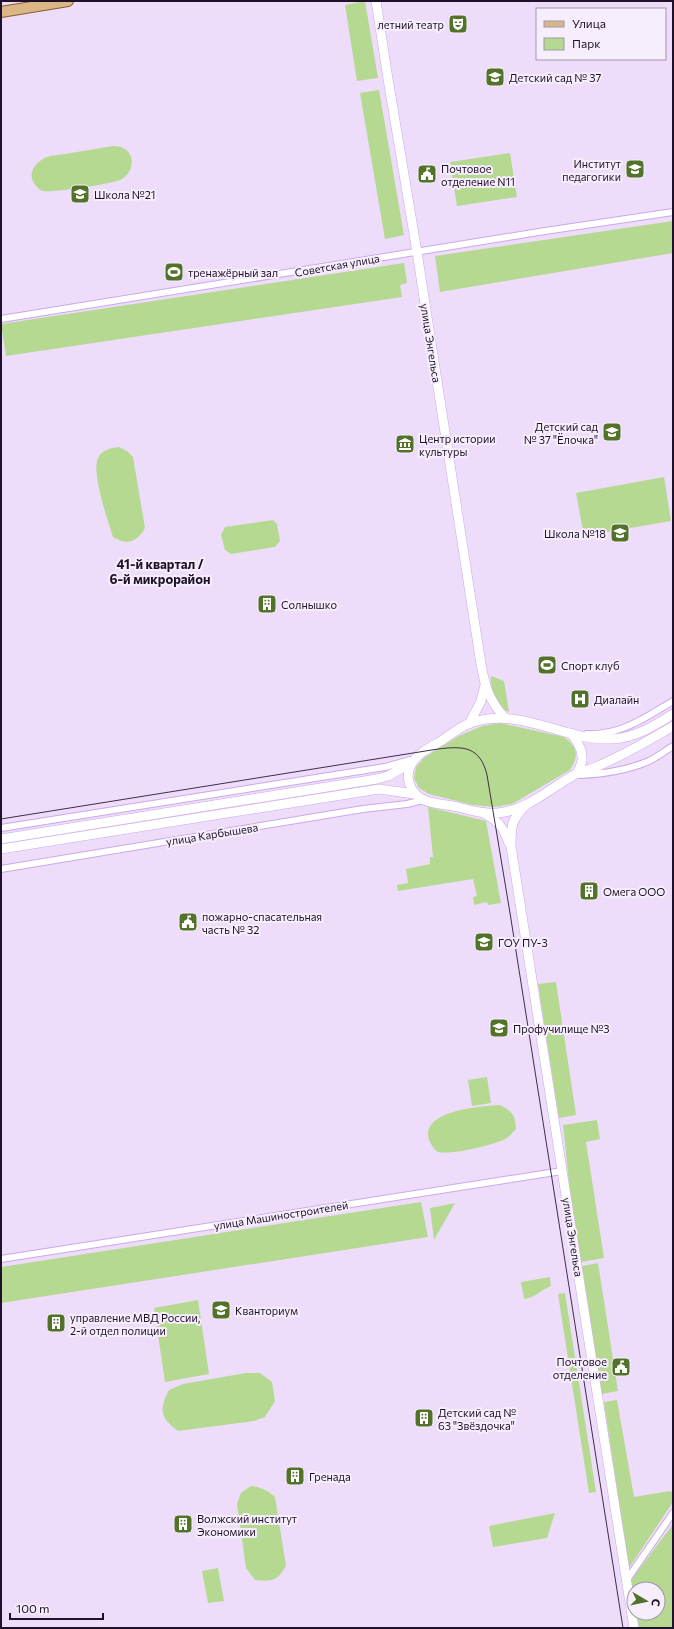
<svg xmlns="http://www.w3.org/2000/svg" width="674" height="1629" font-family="Commissioner,sans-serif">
<rect width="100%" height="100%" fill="#edddfa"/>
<g fill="#b5d990">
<polygon points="365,1 378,78 357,81 345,5"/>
<polygon points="379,90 404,235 385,239 360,93"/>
<path d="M 113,146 C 134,145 138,169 122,179 C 115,184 51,193 43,191 C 40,190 36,187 34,183 C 27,172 37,161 47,157 C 52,155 59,155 65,154 C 81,151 97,149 113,146 Z"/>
<polygon points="510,153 517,197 457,206 450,162"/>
<polygon points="673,221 673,253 440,292 435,256"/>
<polygon points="404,263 407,283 400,285 402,297 6,356 1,324"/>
<path d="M 119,447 L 127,451 L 133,457 L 145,528 C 137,542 127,546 113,537 C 108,521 91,472 98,458 C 102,450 110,448 119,447 Z"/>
<polygon points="664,477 671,521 584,536 576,493"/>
<polygon points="273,520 277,524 280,541 275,547 231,554 225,550 221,535 225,527"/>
<path d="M 491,676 L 504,681 L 509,712 C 495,708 490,688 491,676 Z"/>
<path d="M 500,723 L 564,737 C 578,747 579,756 570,770 L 512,804 L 495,807 L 473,805 L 429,794 L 419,788 L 414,778 L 416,767 L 425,757 L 459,736 L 482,726 Z"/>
<polygon points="428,807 486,821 501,903 488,905 487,902 474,905 473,897 477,896 473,879 398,891 397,885 408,883 406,869 430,864 430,857 433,857"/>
<polygon points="556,982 576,1115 559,1118 538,984"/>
<polygon points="487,1077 491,1103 472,1106 468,1080"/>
<path d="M 500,1105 C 513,1112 515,1115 516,1129 C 513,1132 510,1136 507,1138 C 496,1145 451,1155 438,1152 C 434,1150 431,1144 429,1140 C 420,1110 482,1106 500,1105 Z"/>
<polygon points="597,1120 600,1139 586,1142 604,1258 581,1262 569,1182 563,1125"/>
<polygon points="421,1202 428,1237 1,1303 1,1267"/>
<polygon points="455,1203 434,1240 430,1208"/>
<polygon points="598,1263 618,1391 602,1394 582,1266"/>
<path d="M 550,1277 L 551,1286 C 540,1290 537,1297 524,1299 L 521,1282 Z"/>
<polygon points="565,1293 596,1492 589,1493 558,1294"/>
<polygon points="198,1300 209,1374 165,1382 154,1308"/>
<path d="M 246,1373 L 260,1373 L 272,1382 L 275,1401 L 265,1417 L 254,1421 L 178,1431 C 160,1418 159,1409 169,1390 L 183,1384 Z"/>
<polygon points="617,1400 634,1497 670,1491 673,1493 673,1502 629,1568 604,1402"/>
<path d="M 251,1486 C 261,1487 267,1490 275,1497 L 286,1566 C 277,1581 272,1582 255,1580 L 246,1568 L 237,1504 L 241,1493 Z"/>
<polygon points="555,1513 547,1538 493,1547 489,1526"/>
<polygon points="673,1524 673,1628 639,1628 637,1613 658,1613 658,1589 634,1589 634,1597 631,1580"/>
<polygon points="218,1568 224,1601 208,1603 202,1571"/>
</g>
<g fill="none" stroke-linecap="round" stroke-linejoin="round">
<defs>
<g id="street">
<polyline points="1,319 545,231 673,212"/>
<path d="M 587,734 C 620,736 646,717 673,701"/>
<path d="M 580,775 C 602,774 628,770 649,761 C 657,757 665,751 673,746"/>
<polyline points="1,828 385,767 410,760"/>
<polyline points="1,869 363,809 407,804 423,800"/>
<polyline points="1,1259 562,1171"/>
<polyline points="626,1581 673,1513"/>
</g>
<g id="secondary">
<path d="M 376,1 L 388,79 L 417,252 L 481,664 C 485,687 489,700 505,718"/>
<path d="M 673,714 C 654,726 635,738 612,739 C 562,741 523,706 470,723 C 460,727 450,735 441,741 C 431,747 416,754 411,765 C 405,776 409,789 419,797 C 428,804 442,804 453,806 C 468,809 484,815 498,813 C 528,810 550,788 576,774 C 582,771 589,770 596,767 C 623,755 648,741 673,726"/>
<polyline points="469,724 481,701 485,685"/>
<path d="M 571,733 C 581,746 587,758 577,773"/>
<path d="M 526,805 C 511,820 511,826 511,846 L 634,1628"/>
<path d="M 485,814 C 500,822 503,828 509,843"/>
<polyline points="1,839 377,779 388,776 411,763"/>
<polyline points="1,849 379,789 415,794"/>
</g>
<polyline id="primary" points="1,12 68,1"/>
</defs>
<use href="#street" stroke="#cda7eb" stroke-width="8"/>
<use href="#secondary" stroke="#cda7eb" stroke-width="10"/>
<use href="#primary" stroke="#8a5c31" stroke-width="12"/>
<use href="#street" stroke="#fff" stroke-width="6"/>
<use href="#secondary" stroke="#fff" stroke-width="9"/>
<use href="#primary" stroke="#dbb686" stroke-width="10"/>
<path stroke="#3e2f48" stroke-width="1" d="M 1,819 L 438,749 C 463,746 480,746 487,775 L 510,913 L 623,1628"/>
</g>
<defs>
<symbol id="theatre-square" viewBox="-11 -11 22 22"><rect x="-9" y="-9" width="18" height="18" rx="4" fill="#527229" stroke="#f6eefc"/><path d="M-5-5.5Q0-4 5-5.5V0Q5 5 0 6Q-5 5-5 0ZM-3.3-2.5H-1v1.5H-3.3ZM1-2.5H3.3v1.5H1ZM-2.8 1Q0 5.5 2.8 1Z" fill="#fff"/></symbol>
<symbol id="school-square" viewBox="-11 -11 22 22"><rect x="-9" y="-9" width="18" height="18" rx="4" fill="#527229" stroke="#f6eefc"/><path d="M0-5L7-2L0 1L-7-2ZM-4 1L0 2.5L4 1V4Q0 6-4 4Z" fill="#fff"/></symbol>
<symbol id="university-square" viewBox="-11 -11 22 22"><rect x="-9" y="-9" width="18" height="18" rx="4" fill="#527229" stroke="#f6eefc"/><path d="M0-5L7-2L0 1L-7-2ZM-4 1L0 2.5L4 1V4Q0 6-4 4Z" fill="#fff"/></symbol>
<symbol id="civic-square" viewBox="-11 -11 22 22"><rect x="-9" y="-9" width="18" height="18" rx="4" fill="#527229" stroke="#f6eefc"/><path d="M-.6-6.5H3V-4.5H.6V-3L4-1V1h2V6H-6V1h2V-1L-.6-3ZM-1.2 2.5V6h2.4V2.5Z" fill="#fff"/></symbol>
<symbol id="stadium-square" viewBox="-11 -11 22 22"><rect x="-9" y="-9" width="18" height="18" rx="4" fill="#527229" stroke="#f6eefc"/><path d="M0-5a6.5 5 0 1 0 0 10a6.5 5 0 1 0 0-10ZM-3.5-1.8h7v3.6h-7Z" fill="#fff"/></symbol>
<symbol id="museum-square" viewBox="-11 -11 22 22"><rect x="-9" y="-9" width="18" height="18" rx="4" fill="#527229" stroke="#f6eefc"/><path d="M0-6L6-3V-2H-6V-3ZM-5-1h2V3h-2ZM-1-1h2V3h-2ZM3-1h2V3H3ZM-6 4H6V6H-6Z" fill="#fff"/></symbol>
<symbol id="building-square" viewBox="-11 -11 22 22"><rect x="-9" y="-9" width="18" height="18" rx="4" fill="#527229" stroke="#f6eefc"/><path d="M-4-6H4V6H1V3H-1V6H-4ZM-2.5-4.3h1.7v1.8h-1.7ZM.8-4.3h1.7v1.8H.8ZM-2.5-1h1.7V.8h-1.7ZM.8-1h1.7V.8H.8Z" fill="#fff"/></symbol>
<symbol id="hospital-square" viewBox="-11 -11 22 22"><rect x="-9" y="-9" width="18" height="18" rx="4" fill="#527229" stroke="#f6eefc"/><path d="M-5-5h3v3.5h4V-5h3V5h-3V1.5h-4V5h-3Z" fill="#fff"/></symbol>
</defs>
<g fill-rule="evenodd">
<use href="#theatre-square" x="447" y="13" width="22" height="22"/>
<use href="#school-square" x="484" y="66" width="22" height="22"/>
<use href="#university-square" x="624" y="158" width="22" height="22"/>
<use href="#civic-square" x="416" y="163" width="22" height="22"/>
<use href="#school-square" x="69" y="183" width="22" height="22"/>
<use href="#stadium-square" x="163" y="261" width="22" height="22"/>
<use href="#school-square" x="601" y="421" width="22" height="22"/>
<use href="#museum-square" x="394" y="433" width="22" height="22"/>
<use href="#school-square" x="609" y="522" width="22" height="22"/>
<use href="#building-square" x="256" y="593" width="22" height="22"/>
<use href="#stadium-square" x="536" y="654" width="22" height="22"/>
<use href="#hospital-square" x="569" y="688" width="22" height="22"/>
<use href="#building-square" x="578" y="880" width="22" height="22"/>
<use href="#civic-square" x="177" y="911" width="22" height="22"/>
<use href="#university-square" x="473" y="931" width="22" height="22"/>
<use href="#school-square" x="488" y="1017" width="22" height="22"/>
<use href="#university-square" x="210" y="1299" width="22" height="22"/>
<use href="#building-square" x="45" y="1312" width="22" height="22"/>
<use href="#civic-square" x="610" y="1356" width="22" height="22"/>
<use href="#building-square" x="413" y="1407" width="22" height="22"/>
<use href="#building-square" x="284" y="1465" width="22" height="22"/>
<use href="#building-square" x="172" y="1513" width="22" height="22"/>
</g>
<g text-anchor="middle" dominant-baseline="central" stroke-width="4" stroke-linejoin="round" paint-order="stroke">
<g font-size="11" fill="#20112a" stroke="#f6eefc" text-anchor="start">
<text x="444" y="24" text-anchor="end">летний театр</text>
<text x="509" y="77">Детский сад № 37</text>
<text x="621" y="163" text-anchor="end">Институт<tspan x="621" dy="13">педагогики</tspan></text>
<text x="441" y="168">Почтовое<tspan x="441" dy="13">отделение N11</tspan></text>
<text x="94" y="194">Школа №21</text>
<text x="188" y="272">тренажёрный зал</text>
<text x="598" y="426" text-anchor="end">Детский сад<tspan x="598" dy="13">№ 37 "Ёлочка"</tspan></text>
<text x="419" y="438">Центр истории<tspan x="419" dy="13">культуры</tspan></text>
<text x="606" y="533" text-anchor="end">Школа №18</text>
<text x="281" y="604">Солнышко</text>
<text x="561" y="665">Спорт клуб</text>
<text x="594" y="699">Диалайн</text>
<text x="603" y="891">Омега ООО</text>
<text x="202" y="916">пожарно-спасательная<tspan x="202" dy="13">часть № 32</tspan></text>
<text x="498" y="942">ГОУ ПУ-3</text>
<text x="513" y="1028">Профучилище №3</text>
<text x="235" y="1310">Кванториум</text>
<text x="70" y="1317">управление МВД России,<tspan x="70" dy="13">2-й отдел полиции</tspan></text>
<text x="607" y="1361" text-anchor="end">Почтовое<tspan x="607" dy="13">отделение</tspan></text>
<text x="438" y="1412">Детский сад №<tspan x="438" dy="13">63 "Звёздочка"</tspan></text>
<text x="309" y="1476">Гренада</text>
<text x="197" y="1518">Волжский институт<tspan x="197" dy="13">Экономики</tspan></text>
</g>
<g font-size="11" fill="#20112a" stroke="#f6eefc">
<text transform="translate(337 265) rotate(-10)">Советская улица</text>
<text transform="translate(431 343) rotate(81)">улица Энгельса</text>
<text transform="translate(212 834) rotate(-9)">улица Карбышева</text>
<text transform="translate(281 1215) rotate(-9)">улица Машиностроителей</text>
<text transform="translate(573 1237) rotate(81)">улица Энгельса</text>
</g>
<g font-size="13" font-weight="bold" fill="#20112a" stroke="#f6eefc">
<text x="160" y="564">41-й квартал /<tspan x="160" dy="15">6-й микрорайон</tspan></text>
</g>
</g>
<rect width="674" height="1629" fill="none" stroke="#20112a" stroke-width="4"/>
<rect x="536" y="8" width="130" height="52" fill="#f6eefc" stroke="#a096a8"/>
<rect x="544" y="21" width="20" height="6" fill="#dbb686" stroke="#a096a8"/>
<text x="572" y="28" font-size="12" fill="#20112a">Улица</text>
<rect x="544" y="38" width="20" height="12" fill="#b5d990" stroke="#a096a8"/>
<text x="572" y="48" font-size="12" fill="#20112a">Парк</text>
<g transform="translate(646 1601) rotate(99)"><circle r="19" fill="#f6eefc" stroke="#a096a8"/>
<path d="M0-3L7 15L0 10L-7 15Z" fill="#527229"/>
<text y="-6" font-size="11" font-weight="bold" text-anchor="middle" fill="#20112a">С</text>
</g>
<path d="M10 1613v6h93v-6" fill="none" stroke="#20112a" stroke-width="2"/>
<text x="16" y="1613" font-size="12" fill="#20112a" stroke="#f6eefc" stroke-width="3" paint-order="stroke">100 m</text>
</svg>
